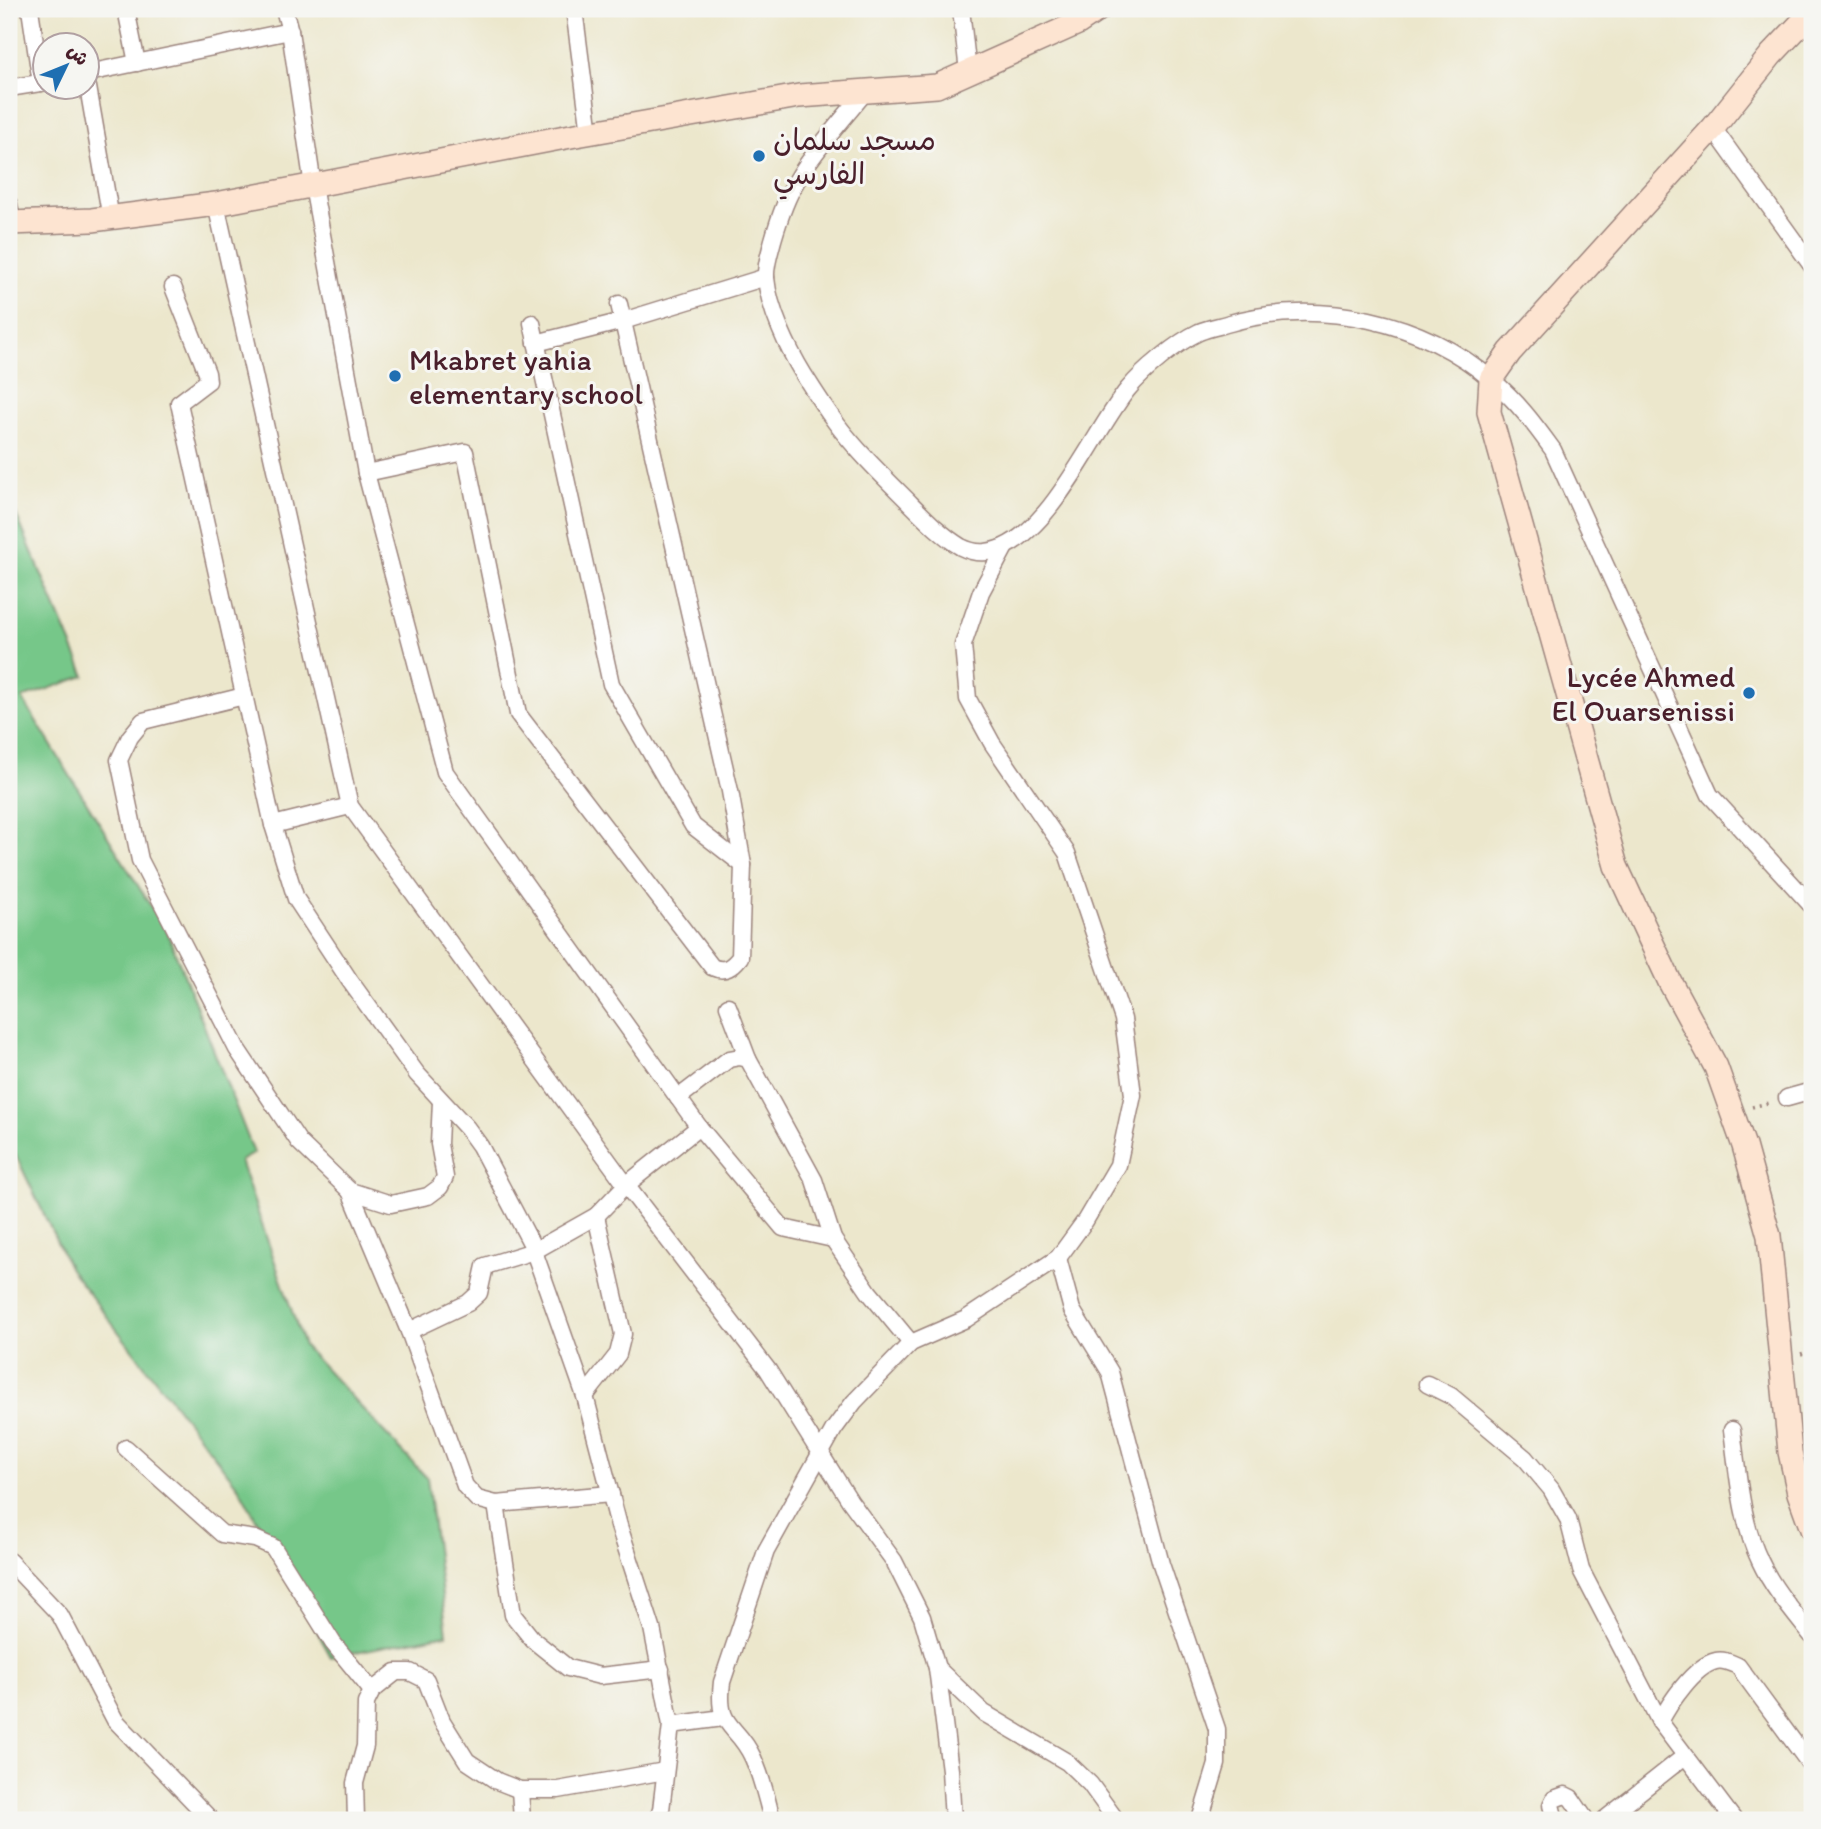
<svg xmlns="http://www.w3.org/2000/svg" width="1821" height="1829" font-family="Itim,'Playpen Sans Arabic',sans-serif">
<rect width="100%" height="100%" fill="#f6f6f2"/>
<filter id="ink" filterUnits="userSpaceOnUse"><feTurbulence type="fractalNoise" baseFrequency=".0143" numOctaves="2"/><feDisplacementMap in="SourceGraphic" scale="14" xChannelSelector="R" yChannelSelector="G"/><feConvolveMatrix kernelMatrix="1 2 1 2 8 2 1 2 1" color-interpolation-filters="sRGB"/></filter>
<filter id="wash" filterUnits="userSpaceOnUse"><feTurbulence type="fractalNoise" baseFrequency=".00686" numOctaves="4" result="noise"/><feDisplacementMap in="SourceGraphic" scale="28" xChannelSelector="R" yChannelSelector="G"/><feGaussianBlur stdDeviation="1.57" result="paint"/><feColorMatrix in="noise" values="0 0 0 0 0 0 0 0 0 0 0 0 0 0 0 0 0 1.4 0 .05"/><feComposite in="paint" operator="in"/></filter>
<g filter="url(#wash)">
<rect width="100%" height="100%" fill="#ece7cc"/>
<polygon fill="#76c789" stroke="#60735a" stroke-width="2" points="9,498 85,676 22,698 168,934 254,1153 240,1161 304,1346 427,1478 447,1634 331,1657 239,1488 70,1269 9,1141"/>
</g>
<g filter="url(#ink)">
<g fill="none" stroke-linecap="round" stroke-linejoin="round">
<defs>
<g id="street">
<polyline points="30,9 41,83"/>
<polyline points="126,9 137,63"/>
<polyline points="284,9 290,31 313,186 366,473 445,772 699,1127 626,1185 596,1216 534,1251 485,1266 479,1293 468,1303 409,1331"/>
<polyline points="574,9 590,133"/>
<polyline points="961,9 968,72"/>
<polyline points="88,73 290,31"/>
<polyline points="88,87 111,219"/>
<polyline points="9,88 46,82"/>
<path d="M 865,92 C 844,118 813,152 797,180 C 786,198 779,219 773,240 C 770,252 765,266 766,278 C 769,309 788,349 804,375 C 814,391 825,408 836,423 C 857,451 883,476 907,500 C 923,516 941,535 961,547 C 969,551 978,553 986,552 C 1047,545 1092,433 1128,389 C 1144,370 1176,343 1199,332 C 1208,328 1220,326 1230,323 C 1319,298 1423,320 1493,381 C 1517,401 1535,425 1553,450 L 1710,795 L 1812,906"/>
<polyline points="1713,128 1812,266"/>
<polyline points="9,204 12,223"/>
<polyline points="216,204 350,806 626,1185 768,1370 850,1501 894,1561 922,1617 937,1668 950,1770 953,1820"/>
<polyline points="173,287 207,373 208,381 179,403 273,825 296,899 350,981 417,1074 467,1128 480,1146 531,1243 585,1396 619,1526 652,1628 671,1725"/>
<polyline points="532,323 611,684 693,826 743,865"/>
<polyline points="536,343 623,321 766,277"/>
<path d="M 366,473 L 465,452 L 518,714 L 712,967 C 725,973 732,967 740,957 L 743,865 L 730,791 L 619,304"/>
<polyline points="244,696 143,721 130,737 119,760 140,860 237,1049 299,1142 350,1191 391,1204 428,1196 440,1187 445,1177 439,1144 441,1101"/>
<polyline points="273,825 350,806"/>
<polyline points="728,1006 748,1059"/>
<polyline points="678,1098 729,1059 740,1057 748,1059 814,1180 833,1239 869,1292 911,1343"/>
<polyline points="1787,1098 1812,1091"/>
<polyline points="699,1127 783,1228 833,1239"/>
<polyline points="350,1191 409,1331 465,1486 477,1499 496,1504 611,1494"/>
<polyline points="1058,1258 1072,1310 1110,1372 1161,1564 1217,1729 1217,1764 1200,1820"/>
<polyline points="1427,1384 1451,1396 1525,1458 1551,1489 1568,1519 1581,1570 1660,1722 1734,1820"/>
<polyline points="585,1396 618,1354 623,1334 596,1216"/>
<path d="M 1732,1430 C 1738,1473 1741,1522 1760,1561 C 1773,1589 1794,1613 1812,1636"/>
<polyline points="126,1448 222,1534 255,1539 273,1547 333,1643 372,1691"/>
<polyline points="496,1504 513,1615 533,1640 568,1668 600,1676 661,1669"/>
<polyline points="9,1561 60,1615 115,1720 211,1820"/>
<polyline points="937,1668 984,1713 1067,1762 1090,1784 1116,1820"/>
<path d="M 1660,1722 C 1669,1704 1694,1666 1716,1661 C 1723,1659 1731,1663 1738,1666 L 1812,1767"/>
<polyline points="520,1790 522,1820"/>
<polyline points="356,1820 355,1783 365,1746 366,1703 372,1691 396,1672 410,1672 426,1680 442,1721 467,1761 497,1781 520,1790 558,1790 665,1771"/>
<polyline points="657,1820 661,1810 671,1725 723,1718"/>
<path d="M 772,1820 C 767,1799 762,1778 753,1758 C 737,1722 716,1731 722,1682 L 766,1551 L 834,1429 L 854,1402 L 911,1343 L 966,1319 L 1058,1258 L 1085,1221 L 1118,1165 L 1133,1095 L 1123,1019 L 1067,853 L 992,743 L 968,699 L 963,645 L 981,592 L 1005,547"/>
<polyline points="1555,1820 1551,1805 1554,1799 1565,1795 1571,1798 1586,1820"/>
<polyline points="1604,1820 1685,1756"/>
</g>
<g id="secondary">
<polyline points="1812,12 1771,55 1713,128 1510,352 1491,379 1489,412 1616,866 1670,982 1716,1067 1744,1146 1769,1236 1790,1452 1799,1493 1812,1529"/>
<polyline points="9,223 92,220 216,204 576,135 799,96 937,86 1078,23 1099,9"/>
</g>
</defs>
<use href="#street" stroke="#9b837c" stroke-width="19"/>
<use href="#secondary" stroke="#9b837c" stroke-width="26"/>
<g stroke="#9b837c" stroke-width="3.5" stroke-dasharray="2 5" stroke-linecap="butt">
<polyline points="1752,1107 1772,1102"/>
<polyline points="1801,1354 1812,1350"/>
</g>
<use href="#street" stroke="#fff" stroke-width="16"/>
<use href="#secondary" stroke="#fde4d1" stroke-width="23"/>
</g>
</g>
<g fill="#1f6fb2" stroke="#f6f6f2" stroke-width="2.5">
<circle cx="759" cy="156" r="7"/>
<circle cx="395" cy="376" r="7"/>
<circle cx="1749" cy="693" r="7"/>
</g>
<g text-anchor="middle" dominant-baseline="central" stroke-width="6" stroke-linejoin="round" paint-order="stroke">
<g font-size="30" fill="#4a1f2b" stroke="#f6f6f2" text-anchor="start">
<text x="773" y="139">مسجد سلمان<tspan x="773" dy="34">الفارسي</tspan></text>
<text x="409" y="359">Mkabret yahia<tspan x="409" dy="34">elementary school</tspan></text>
<text x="1735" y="676" text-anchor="end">Lycée Ahmed<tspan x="1735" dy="34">El Ouarsenissi</tspan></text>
</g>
</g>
<rect width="1821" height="1829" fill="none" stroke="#f6f6f2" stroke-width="35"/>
<g transform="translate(66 66) rotate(47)"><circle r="33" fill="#f6f6f2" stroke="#b1a0a2" stroke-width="2"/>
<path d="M0-5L12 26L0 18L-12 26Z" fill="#1f6fb2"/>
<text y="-10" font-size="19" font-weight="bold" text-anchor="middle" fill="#4a1f2b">ش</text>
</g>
</svg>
